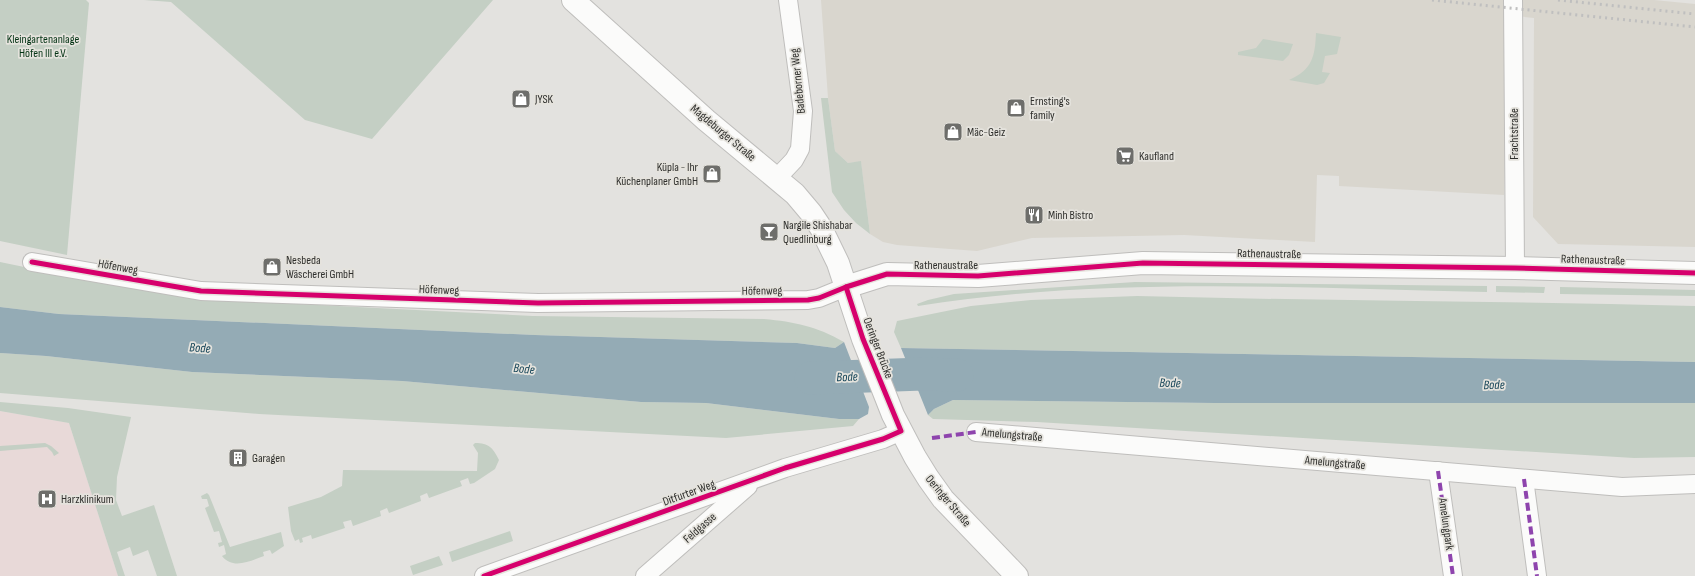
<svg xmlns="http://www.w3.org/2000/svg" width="1695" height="576" font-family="'Sofia Sans Condensed',sans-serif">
<rect width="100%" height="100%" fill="#e3e2df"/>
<polygon fill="#d9d6ce" points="821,0 1654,0 1695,4 1695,247 1558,244 1533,217 1534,18 1507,15 1504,195 1339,186 1339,176 1317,175 1315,242 1184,235 1032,238 977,251 897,245 883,242 870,234 861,162 848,163 835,151 828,98"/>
<polygon fill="#e8d9d8" points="0,411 69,423 118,576 0,576"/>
<g fill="#c4cfc4">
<polygon points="0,0 86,0 89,3 67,255 0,241"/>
<polygon points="144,0 493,0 372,139 305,120 171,2"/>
<path d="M 1316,33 L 1341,37 L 1337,54 L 1325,56 L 1322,72 L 1330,73 L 1324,83 L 1317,85 L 1289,80 C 1312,70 1315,57 1316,33 Z"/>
<polygon points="1263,39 1293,44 1289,55 1283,61 1238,55 1238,52 1256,48"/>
<polygon points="821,98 828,98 835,151 848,163 861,161 870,234 856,223 844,210 832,192"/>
<path d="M 0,262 L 63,275 L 200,299 L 533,316 L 764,319 C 795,322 816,326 844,342 L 835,348 L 797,343 L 535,335 L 59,314 L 0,307 Z"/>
<path d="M 1135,282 L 1487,286 L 1487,292 C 1299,288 1104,276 918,306 L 917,304 L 928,300 L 954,294 Z"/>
<polygon points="1496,286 1545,287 1544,293 1496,292"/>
<polygon points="1560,287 1695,290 1695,296 1560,294"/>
<path d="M 1137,296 C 1323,301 1509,301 1695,306 L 1695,362 L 901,348 L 894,332 L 897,321 L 971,306 L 1031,300 Z"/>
<polygon points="0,353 46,356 192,372 402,381 641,402 706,403 839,419 859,419 853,426 726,438 259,414 0,393"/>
<polygon points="953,400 1214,403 1695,403 1695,457 1634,458 1037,422 933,419 928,415 934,409"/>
<polygon points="0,402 68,408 131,417 117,477 116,500 122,516 154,505 177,576 157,576 148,550 133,556 130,547 117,552 125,576 118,576 69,423 0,411"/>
<polygon points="45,443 51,446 59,453 54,456 52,452 47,447 0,451 0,446"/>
<path d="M 475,443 C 489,443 493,448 499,460 L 495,469 L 474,483 L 470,484 L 468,478 L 460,481 L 462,486 L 429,498 L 427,493 L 420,496 L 421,501 L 389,513 L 387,508 L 380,511 L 381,516 L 353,526 L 351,520 L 343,522 L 345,528 L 312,539 L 311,535 L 302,538 L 303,542 L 300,543 L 299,539 L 295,541 L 291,531 L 288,507 L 321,497 L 342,486 L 343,470 L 477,471 L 478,453 L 473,445 Z"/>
<path d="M 207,493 L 209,495 L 230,547 L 281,532 L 284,546 L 272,554 L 270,550 L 263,552 L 264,556 C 250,561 233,570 222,556 L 226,554 L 224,545 L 219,547 L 218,543 L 222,542 L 219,531 L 214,532 L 205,508 L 209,506 L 207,499 L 202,499 L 201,496 Z"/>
<polygon points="510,531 513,541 452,562 449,552"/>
<polygon points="439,556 443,565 413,575 410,566"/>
</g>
<g fill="#94abb5">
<polygon points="0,307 59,314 535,335 797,343 835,348 844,342 869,407 868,414 859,419 839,419 706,403 641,402 402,381 192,372 46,356 0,353"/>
<polygon points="901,348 1695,362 1695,403 1214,403 953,400 934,409 928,415"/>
</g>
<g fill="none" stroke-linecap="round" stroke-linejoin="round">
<polyline stroke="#94abb5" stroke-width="33" points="811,378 923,374 957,375"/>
<defs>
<g id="minor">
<polyline points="1513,0 1515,268"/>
<polyline points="777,178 794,160 800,149 803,111 788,0"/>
<polyline points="32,262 201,291 538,303 808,300 819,298 846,287"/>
<polyline points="976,432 1622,487 1695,484"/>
<polyline points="1438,471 1453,576"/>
<polyline points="1524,479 1537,576"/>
<polyline points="484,576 785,468 883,439 901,431"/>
<polyline points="645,576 748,486"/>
</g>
<g id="major">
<polyline points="573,0 706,120 795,194 811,213 821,228 838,263 863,339 893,415 915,457 928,478 943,499 1017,576"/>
<polyline points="846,287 887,274 978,276 1143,263 1515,268 1695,273"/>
</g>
</defs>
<use href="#minor" stroke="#bfbebc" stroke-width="20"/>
<use href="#major" stroke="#bfbebc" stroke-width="24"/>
<use href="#minor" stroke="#fbfbfa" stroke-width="18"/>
<use href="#major" stroke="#fbfbfa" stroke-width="22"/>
<g stroke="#bfbfbf" stroke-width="3" stroke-dasharray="2 4" stroke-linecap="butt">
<polyline points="1432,0 1695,27"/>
<polyline points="1558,0 1695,14"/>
</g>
<g stroke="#8e44ad" stroke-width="4" stroke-dasharray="8 4" stroke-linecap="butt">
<polyline points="932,438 976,432"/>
<polyline points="1438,471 1453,576"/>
<polyline points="1524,479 1537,576"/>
</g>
<defs>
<g id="cycleway">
<polyline points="32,262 201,291 538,303 808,300 819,298 846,287 887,274 978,276 1143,263 1515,268 1695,273"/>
<polyline points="484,576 785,468 883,439 901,431 863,339 846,287"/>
</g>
</defs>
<use href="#cycleway" stroke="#e5e3dd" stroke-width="8"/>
<use href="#cycleway" stroke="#d6006c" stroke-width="5"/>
</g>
<defs>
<symbol id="shop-square" viewBox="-11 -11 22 22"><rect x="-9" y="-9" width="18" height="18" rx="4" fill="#6e6e6b" stroke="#e5e3dd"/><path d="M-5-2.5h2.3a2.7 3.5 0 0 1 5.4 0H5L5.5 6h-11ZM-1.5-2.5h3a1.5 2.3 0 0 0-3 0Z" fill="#fff"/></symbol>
<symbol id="supermarket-square" viewBox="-11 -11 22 22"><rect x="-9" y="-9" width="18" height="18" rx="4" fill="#6e6e6b" stroke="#e5e3dd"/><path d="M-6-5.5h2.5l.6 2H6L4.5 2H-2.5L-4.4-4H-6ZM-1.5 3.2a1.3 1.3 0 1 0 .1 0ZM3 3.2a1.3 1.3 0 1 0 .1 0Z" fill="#fff"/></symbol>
<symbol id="restaurant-square" viewBox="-11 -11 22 22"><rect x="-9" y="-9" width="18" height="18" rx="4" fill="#6e6e6b" stroke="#e5e3dd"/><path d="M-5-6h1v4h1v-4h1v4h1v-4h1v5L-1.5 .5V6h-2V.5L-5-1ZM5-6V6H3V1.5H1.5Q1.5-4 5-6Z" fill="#fff"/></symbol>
<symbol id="bar-square" viewBox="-11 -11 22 22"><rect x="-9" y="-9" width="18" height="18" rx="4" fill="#6e6e6b" stroke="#e5e3dd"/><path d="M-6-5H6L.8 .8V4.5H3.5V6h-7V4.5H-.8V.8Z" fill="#fff"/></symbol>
<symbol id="building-square" viewBox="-11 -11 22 22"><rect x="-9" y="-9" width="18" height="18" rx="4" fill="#6e6e6b" stroke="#e5e3dd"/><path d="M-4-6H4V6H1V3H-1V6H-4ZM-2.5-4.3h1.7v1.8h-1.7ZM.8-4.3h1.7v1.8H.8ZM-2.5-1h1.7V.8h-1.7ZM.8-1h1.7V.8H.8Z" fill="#fff"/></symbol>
<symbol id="hospital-square" viewBox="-11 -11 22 22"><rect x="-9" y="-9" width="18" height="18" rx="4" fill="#6e6e6b" stroke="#e5e3dd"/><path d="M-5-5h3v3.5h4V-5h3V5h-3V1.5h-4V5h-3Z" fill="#fff"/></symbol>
</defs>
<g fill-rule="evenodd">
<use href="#shop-square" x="510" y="88" width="22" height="22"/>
<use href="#shop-square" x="1005" y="97" width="22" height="22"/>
<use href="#shop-square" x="942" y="121" width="22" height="22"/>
<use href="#supermarket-square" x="1114" y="145" width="22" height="22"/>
<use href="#shop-square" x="701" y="163" width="22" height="22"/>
<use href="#restaurant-square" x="1023" y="204" width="22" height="22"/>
<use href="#bar-square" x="758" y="221" width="22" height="22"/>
<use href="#shop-square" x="261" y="256" width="22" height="22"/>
<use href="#building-square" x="227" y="447" width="22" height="22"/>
<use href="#hospital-square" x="36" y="488" width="22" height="22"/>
</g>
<g text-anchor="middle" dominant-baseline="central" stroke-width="3.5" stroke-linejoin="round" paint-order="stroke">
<g font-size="12" fill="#033314" stroke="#e5e3dd">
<text x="43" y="39">Kleingartenanlage<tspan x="43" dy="14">Höfen III e.V.</tspan></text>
</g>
<g font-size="12" fill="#2f2f2c" stroke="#e5e3dd">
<text transform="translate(798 81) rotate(-96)">Badeborner Weg</text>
<text transform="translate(723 133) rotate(40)">Magdeburger Straße</text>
<text transform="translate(1514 134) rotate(-90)">Frachtstraße</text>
<text transform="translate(1269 254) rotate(1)">Rathenaustraße</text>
<text transform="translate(1593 260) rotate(2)">Rathenaustraße</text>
<text x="946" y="265">Rathenaustraße</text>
<text transform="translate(118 267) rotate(10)">Höfenweg</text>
<text transform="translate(439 290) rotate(2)">Höfenweg</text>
<text transform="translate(762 291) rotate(-1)">Höfenweg</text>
<text transform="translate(878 348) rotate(69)">Oeringer Brücke</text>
<text transform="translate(1012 435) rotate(5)">Amelungstraße</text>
<text transform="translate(1335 463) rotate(5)">Amelungstraße</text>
<text transform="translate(689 493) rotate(-20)">Ditfurter Weg</text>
<text transform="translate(948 501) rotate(50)">Oeringer Straße</text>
<text transform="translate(1446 524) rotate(82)">Amelungpark</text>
<text transform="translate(700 528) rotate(-41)">Feldgasse</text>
</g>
<g font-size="12" fill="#2f2f2c" stroke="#e5e3dd" text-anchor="start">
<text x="535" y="99">JYSK</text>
<text x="1030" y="101">Ernsting's<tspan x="1030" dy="14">family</tspan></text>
<text x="967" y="132">Mäc-Geiz</text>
<text x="1139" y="156">Kaufland</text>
<text x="698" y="167" text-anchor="end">Küpla - Ihr<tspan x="698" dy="14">Küchenplaner GmbH</tspan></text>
<text x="1048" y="215">Minh Bistro</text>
<text x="783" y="225">Nargile Shishabar<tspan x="783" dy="14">Quedlinburg</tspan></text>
<text x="286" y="260">Nesbeda<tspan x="286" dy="14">Wäscherei GmbH</tspan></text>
<text x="252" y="458">Garagen</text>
<text x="61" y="499">Harzklinikum</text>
</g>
<g font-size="13" font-style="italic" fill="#164558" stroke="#e5e3dd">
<text transform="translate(200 348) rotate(4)">Bode</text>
<text transform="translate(524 369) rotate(6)">Bode</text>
<text transform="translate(847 377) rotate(-2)">Bode</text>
<text transform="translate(1170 383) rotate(2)">Bode</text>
<text transform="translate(1494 385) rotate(-1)">Bode</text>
</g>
</g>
</svg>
